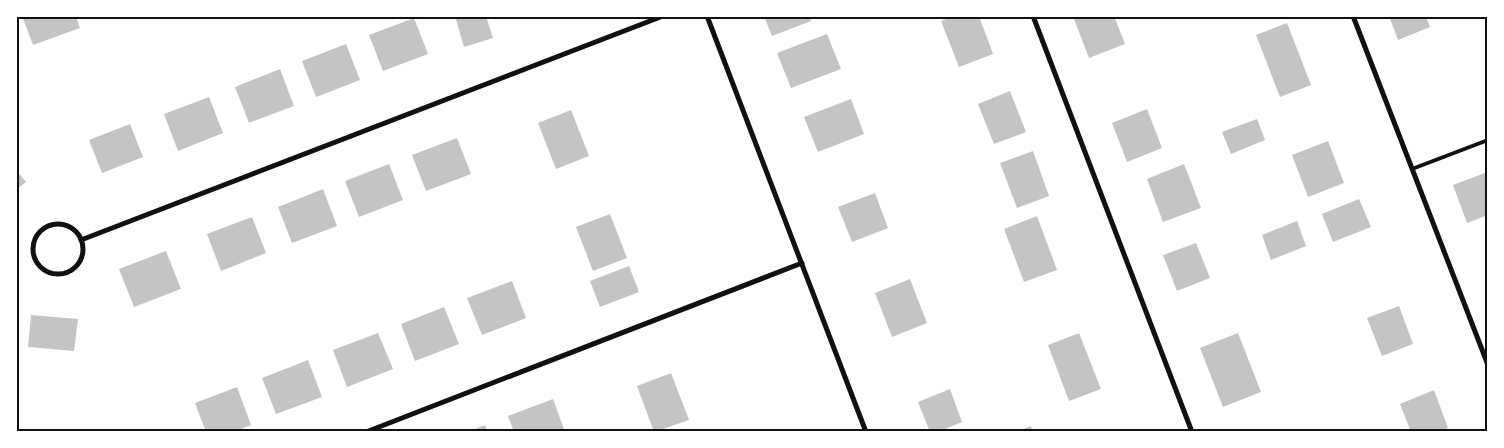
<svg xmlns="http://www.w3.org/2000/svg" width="1504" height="448" font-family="'Nunito Sans',sans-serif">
<rect width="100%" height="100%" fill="#fff"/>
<g fill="#c4c4c4">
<polygon points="22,16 76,16 80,28 33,45"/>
<polygon points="455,16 486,16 493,38 464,47"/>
<polygon points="764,16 809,16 811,21 772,36"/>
<polygon points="954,16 979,16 993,54 959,67 941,21"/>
<polygon points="1080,16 1114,16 1125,44 1089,58 1074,19"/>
<polygon points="1389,16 1426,16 1430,27 1398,40"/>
<polygon points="414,18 428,54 383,71 369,35"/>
<polygon points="1287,23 1311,85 1280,97 1256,35"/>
<polygon points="827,34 841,69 791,88 777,53"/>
<polygon points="346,44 360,80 316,97 302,61"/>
<polygon points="280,69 294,106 249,123 235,87"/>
<polygon points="1010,91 1026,132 994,144 978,104"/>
<polygon points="209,97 223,133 178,151 164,114"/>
<polygon points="851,99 864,134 818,152 804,117"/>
<polygon points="1147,109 1162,148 1127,162 1112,123"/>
<polygon points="571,110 589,156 556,169 538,123"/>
<polygon points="1257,119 1265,140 1231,154 1222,132"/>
<polygon points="130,124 143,157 102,173 89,140"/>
<polygon points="457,138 471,174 426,191 412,155"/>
<polygon points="1328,141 1344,183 1308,197 1292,155"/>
<polygon points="1033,151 1049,196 1017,208 1000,163"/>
<polygon points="389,164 403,200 359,217 345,181"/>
<polygon points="1184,164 1201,208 1163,222 1147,179"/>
<polygon points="16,170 26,182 16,190"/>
<polygon points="1485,173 1488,181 1488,215 1467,223 1453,185"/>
<polygon points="323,189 337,226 292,243 278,207"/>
<polygon points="875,193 888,228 852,242 838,207"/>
<polygon points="1359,199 1371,227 1333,242 1322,214"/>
<polygon points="610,214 627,258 593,271 576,227"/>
<polygon points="1037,216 1057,270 1024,282 1004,229"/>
<polygon points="252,217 266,253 221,271 207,234"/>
<polygon points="1297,221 1306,246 1271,260 1262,235"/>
<polygon points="1196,243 1210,278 1177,291 1163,255"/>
<polygon points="166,251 181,289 134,307 119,269"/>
<polygon points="629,266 639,292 600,307 590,281"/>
<polygon points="910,279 927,323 892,337 875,293"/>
<polygon points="512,281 526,318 482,335 467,298"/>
<polygon points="1399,306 1413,344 1382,356 1367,318"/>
<polygon points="444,307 459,344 415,361 401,324"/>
<polygon points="31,315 78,319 74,351 28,347"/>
<polygon points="378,333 393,369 347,387 333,350"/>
<polygon points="1079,333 1101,389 1069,401 1048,345"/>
<polygon points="1238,333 1261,392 1223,407 1200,348"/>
<polygon points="308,360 322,397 276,414 262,378"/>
<polygon points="671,373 689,420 654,432 637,386"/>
<polygon points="237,387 251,425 234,432 206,432 195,403"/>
<polygon points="950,389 962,422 938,432 930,432 918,402"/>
<polygon points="1434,390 1448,428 1437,432 1411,432 1400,404"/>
<polygon points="553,399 565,432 514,432 508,416"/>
<polygon points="485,425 487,432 467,432"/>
<polygon points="1031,426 1033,432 1015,432"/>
</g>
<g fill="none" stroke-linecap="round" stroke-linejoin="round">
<polyline stroke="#111" stroke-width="4" points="1412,169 1488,140"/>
<g stroke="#111" stroke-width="5">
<polyline points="707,16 866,432"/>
<polyline points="1033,16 1192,432"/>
<polyline points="1353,16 1488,365"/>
<circle cx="58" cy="249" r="25"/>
<polyline points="81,240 663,16"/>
<polyline points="366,432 802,263"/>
</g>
</g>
<rect width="1504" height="448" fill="none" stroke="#ffffff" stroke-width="35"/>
<rect x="18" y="18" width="1468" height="412" fill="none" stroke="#111" stroke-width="2"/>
</svg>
